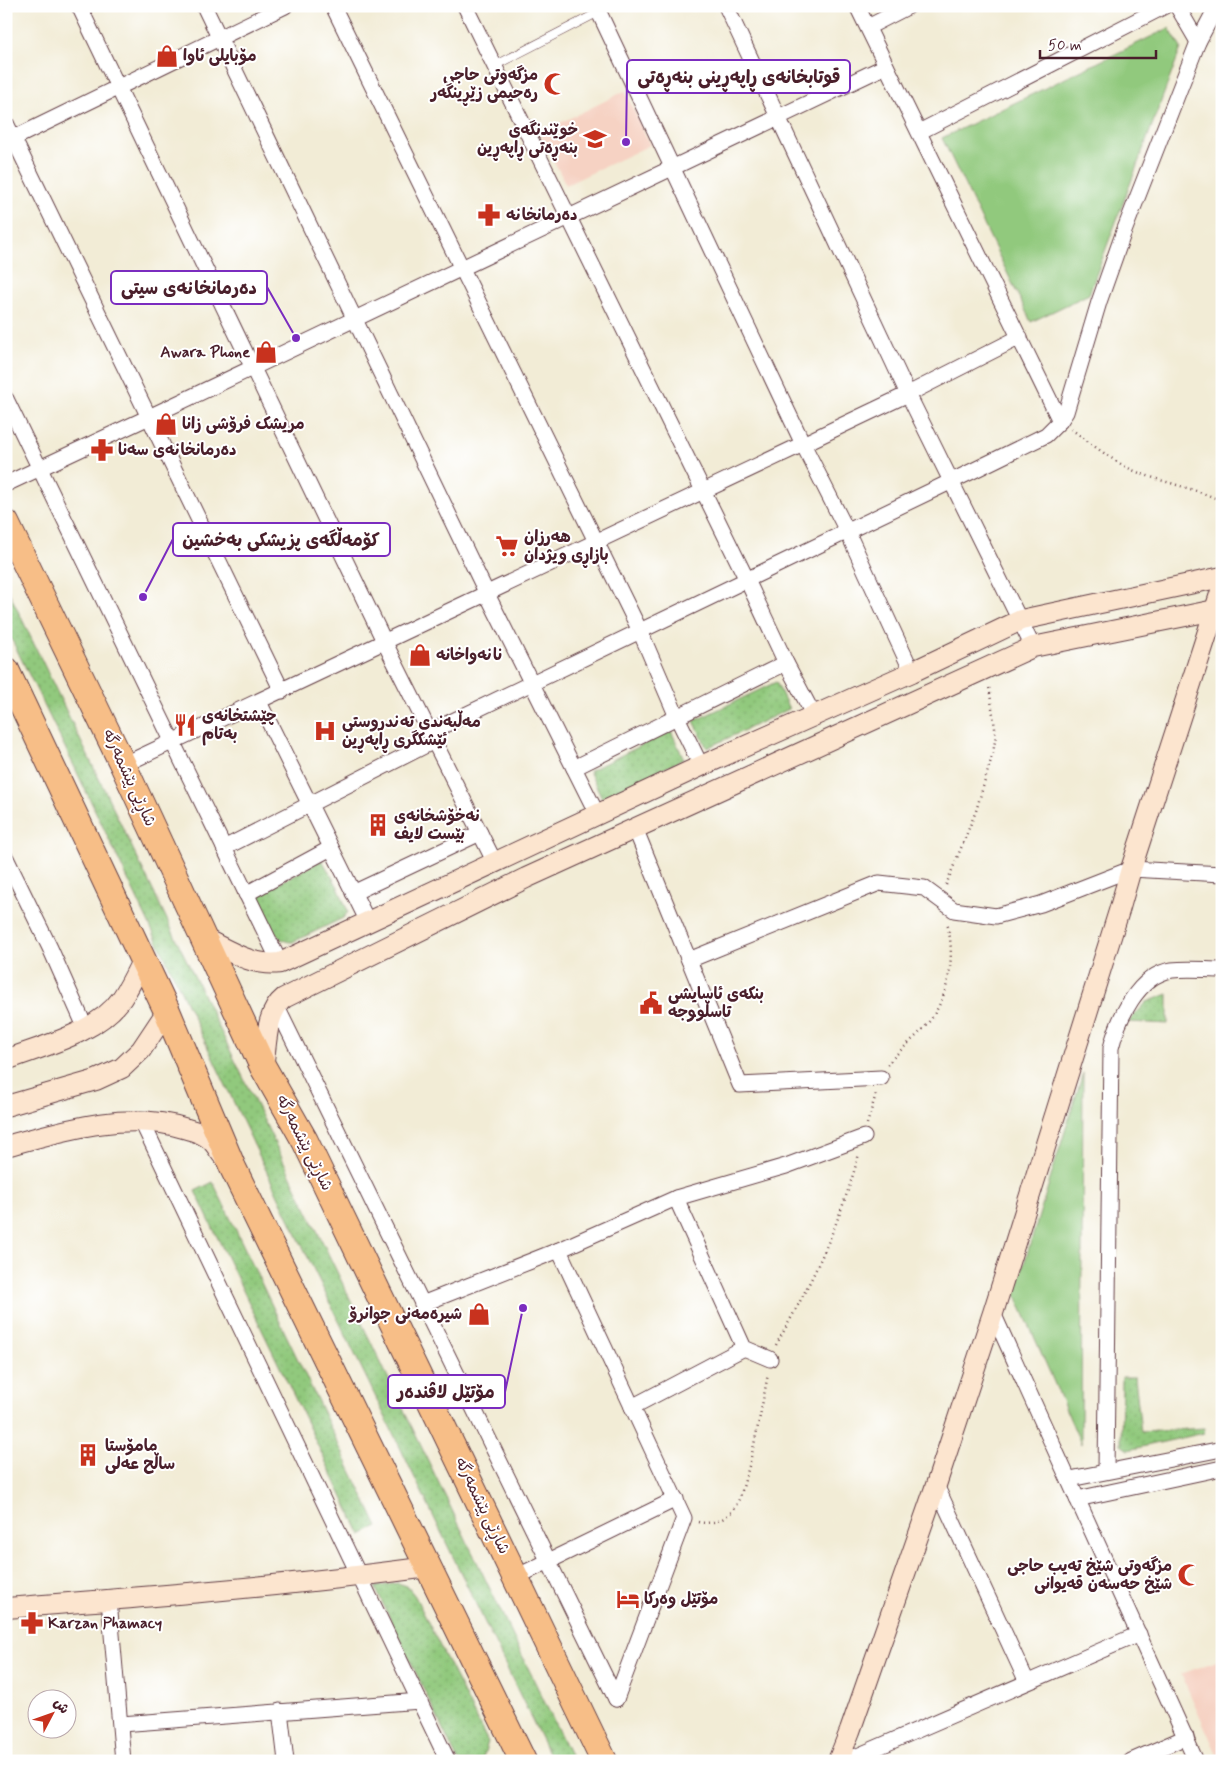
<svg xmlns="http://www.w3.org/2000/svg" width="1228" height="1767" font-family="Mynerve,'Playpen Sans Arabic',sans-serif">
<defs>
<pattern id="grass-dots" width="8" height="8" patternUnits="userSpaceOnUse" patternTransform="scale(1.25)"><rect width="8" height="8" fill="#91c97d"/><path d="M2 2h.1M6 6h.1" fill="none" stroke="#7fac6c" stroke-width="1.8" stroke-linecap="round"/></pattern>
</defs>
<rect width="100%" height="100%" fill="#fff"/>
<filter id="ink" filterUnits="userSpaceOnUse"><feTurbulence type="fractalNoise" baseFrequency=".02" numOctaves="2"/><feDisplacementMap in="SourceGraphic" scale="10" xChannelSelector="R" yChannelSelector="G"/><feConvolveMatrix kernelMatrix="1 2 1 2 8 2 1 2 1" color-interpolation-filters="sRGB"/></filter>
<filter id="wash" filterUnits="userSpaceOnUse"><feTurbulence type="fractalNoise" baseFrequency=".0096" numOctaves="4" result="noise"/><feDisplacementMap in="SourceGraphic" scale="20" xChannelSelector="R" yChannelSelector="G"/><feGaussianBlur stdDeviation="1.12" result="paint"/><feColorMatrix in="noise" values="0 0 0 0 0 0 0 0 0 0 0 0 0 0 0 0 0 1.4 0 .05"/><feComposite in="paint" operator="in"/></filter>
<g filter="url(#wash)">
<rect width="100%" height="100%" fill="#f2ecd6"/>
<g fill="#f6d2c3">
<polygon points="625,91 650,145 566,185 540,133"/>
<polygon points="1222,1659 1222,1761 1220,1761 1181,1674"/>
</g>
<g fill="url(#grass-dots)" stroke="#6e7454">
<polygon points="6,586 520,1651 573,1761 552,1761 284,1208 74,766 6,628"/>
<polygon points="776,682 789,709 707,748 694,721"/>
<polygon points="671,731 684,759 602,798 589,771"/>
<path d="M 322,860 L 338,887 L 348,912 L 343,918 L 293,942 C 274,944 261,911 255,896 Z"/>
<polygon points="1168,994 1168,1024 1128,1022 1147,1002"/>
<polygon points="213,1182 378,1527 361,1535 195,1191"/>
<polygon points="1122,1377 1135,1377 1141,1432 1205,1428 1204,1433 1128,1450 1121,1445"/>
<polygon points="398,1583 407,1586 415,1596 488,1742 482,1761 458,1761 375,1587"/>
</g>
<g fill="#91c97d" stroke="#6e7454">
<polygon points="1169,28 1181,48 1089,294 1031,322 942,138"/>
<polygon points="1083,1073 1081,1444 1015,1293"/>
</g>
</g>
<g filter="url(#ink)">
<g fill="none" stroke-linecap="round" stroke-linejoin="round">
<defs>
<polyline id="lane" points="494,66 599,12"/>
<g id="street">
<polyline points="79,6 385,643 495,863"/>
<polyline points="204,6 487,594 597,814"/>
<polyline points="333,6 640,631 677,717 701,766"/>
<polyline points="465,6 747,580 786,663 814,716"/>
<polyline points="596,6 803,444 847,531 912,672"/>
<polyline points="726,6 908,394 1033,647"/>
<polyline points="857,6 1060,421"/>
<polyline points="1177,6 1198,42"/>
<polyline points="868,27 909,6"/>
<polyline points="6,123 282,691"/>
<polyline points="919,132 1165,6"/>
<polyline points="6,142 285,6"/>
<polyline points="6,399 280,963"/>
<polyline points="6,484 149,417 886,66"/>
<polyline points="259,702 368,922"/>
<polyline points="430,732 952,481 1046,435 1060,421 1066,412 1099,302 1123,234 1198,42 1217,6"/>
<polyline points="123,765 803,444 908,394 1020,337"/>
<polyline points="574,768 786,663"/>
<polyline points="635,828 740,1085 881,1078"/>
<polyline points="224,848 434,741"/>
<polyline points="6,858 50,948 86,1029"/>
<polyline points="353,893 480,833"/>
<polyline points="246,894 331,848"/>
<polyline points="689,960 879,883 924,888 954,910 996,916 1041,904 1131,869 1222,874"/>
<polyline points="276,1005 616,1699"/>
<polyline points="142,1122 448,1761"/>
<polyline points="676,1198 744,1348 770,1359"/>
<polyline points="559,1250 684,1518 616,1699"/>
<polyline points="422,1304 559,1250 676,1198 786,1166 864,1137"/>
<polyline points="993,1313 1196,1761"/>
<polyline points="632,1407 744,1348"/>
<path d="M 1106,1471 L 1111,1048 C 1118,1019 1138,975 1172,970 C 1188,968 1206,970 1222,970"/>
<polyline points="1070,1479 1222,1449"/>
<polyline points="936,1485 1027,1682"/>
<polyline points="1077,1499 1222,1468"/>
<polyline points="516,1577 676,1499"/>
<polyline points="109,1600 123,1761"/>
<polyline points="280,1711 286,1761"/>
<polyline points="121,1724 420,1701"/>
<polyline points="846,1761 1139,1634"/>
<polyline points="1131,1761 1186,1737"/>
</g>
<g id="secondary">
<path d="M 205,939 C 228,950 253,967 280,963 L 701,766 L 912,672 L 1021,620 L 1222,577"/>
<path d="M 6,1060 C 45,1045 98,1033 122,998 C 130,986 136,973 142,961"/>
<path d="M 263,1067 C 267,1045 265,1013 284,998 L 526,878 L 1033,647 L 1215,610"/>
<polyline points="6,1106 96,1080 122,1068 141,1050 167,1011"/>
<path d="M 6,1146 C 64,1130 128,1110 187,1129 C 195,1131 205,1135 211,1140 C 216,1145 219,1151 223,1156"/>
<path d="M 6,1608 C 147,1597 288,1586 428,1567"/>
<polyline points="838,1761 850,1731 936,1485 993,1313 1119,911 1131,869 1222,588"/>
</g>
<g id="highway">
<polyline points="6,523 123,765 263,1067 305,1141 604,1761"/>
<polyline points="6,670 167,1011 233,1168 523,1761"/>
</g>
</defs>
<use href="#lane" stroke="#633e45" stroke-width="9"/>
<use href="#street" stroke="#633e45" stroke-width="17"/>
<use href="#secondary" stroke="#633e45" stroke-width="22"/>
<use href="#highway" stroke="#633e45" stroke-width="28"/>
<g stroke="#633e45" stroke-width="2.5" stroke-dasharray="1 4" stroke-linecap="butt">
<path d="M 1071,429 C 1092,444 1113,462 1137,472 C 1165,483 1194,488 1222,501"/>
<polyline points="946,885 976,811 993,753 996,735 989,687"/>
<path d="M 887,1065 C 899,1050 915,1039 928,1023 C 949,997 956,956 947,923"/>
<polyline points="867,1124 876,1094"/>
<path d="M 776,1345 C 812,1282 840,1224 859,1154"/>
<path d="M 698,1522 C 713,1525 728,1519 735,1507 C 742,1496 744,1481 748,1470 C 756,1438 762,1406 768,1374"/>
</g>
<use href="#lane" stroke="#fff" stroke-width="8"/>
<use href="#street" stroke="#fff" stroke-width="15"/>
<use href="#secondary" stroke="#fce5cf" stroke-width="20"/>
<use href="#highway" stroke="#f7be87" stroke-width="26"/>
</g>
</g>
<defs>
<symbol id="shop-bare" viewBox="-9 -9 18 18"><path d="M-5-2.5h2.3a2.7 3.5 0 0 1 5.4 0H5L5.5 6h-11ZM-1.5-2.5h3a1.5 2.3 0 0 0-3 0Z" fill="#c8321e" stroke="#fff" stroke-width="2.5" paint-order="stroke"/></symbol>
<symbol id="mosque-bare" viewBox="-9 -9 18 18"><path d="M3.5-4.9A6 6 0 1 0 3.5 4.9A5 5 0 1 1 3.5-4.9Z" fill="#c8321e" stroke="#fff" stroke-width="2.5" paint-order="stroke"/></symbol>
<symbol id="school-bare" viewBox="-9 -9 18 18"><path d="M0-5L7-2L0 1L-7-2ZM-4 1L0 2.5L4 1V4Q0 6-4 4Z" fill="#c8321e" stroke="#fff" stroke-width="2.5" paint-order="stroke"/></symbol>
<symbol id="pharmacy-bare" viewBox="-9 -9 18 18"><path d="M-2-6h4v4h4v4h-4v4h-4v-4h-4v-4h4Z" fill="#c8321e" stroke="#fff" stroke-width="2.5" paint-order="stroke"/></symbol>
<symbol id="supermarket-bare" viewBox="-9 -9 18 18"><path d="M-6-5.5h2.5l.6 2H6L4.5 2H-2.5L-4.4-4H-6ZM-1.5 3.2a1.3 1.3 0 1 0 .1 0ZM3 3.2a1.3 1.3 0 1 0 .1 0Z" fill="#c8321e" stroke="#fff" stroke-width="2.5" paint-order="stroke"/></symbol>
<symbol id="restaurant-bare" viewBox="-9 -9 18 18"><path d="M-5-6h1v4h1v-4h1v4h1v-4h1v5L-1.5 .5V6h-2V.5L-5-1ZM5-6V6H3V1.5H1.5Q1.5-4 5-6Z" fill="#c8321e" stroke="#fff" stroke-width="2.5" paint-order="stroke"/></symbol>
<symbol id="hospital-bare" viewBox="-9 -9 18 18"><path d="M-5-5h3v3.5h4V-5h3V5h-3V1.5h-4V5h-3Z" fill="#c8321e" stroke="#fff" stroke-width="2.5" paint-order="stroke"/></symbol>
<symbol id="building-bare" viewBox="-9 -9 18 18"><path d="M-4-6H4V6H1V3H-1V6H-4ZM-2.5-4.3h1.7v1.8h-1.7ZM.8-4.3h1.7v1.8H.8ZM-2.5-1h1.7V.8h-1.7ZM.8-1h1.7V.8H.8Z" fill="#c8321e" stroke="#fff" stroke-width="2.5" paint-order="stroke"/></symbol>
<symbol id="civic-bare" viewBox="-9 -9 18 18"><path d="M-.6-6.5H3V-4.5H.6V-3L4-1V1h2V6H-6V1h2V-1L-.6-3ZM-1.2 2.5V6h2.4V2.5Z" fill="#c8321e" stroke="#fff" stroke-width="2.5" paint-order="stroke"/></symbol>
<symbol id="hotel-bare" viewBox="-9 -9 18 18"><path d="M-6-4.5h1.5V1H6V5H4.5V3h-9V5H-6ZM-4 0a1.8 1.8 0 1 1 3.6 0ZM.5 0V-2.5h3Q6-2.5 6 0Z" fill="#c8321e" stroke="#fff" stroke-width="2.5" paint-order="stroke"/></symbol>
</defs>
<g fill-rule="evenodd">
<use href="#shop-bare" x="151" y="40" width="32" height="32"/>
<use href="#mosque-bare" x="539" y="68" width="32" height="32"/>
<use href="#school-bare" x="579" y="123" width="32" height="32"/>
<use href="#pharmacy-bare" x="473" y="199" width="32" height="32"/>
<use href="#shop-bare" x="250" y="336" width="32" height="32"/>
<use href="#shop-bare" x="150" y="408" width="32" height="32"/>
<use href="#pharmacy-bare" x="86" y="434" width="32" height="32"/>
<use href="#supermarket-bare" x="491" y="530" width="32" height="32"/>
<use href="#shop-bare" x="404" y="639" width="32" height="32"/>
<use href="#restaurant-bare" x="169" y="709" width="32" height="32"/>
<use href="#hospital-bare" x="309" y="715" width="32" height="32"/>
<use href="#building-bare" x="362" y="809" width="32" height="32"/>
<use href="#civic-bare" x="635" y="987" width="32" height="32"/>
<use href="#shop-bare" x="463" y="1298" width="32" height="32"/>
<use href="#building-bare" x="72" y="1439" width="32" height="32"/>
<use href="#mosque-bare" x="1173" y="1559" width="32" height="32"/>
<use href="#hotel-bare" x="612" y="1583" width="32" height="32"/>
<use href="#pharmacy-bare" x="16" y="1607" width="32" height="32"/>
</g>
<g text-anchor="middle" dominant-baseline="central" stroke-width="4" stroke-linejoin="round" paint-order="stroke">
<g font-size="16" font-weight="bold" fill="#4a1f2b" stroke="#fff" text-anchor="start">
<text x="183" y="56">مۆبایلی ئاوا</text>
<text x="538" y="75" text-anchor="end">مزگەوتی حاجی<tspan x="538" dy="18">رەحیمی زێڕینگەر</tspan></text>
<text x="578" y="130" text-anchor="end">خوێندنگەی<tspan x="578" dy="18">بنەڕەتی ڕاپەڕین</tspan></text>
<text x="506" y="215">دەرمانخانە</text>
<text x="250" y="352" text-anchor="end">Awara Phone</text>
<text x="182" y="424">مریشک فرۆشی زانا</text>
<text x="118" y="450">دەرمانخانەی سەنا</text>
<text x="524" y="537">ھەرزان<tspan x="524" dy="18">بازاڕی ویژدان</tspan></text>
<text x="436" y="655">نانەواخانە</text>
<text x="202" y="716">چێشتخانەی<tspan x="202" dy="18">بەتام</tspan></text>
<text x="342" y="722">مەڵبەندی تەندروستی<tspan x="342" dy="18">ئێشکگری ڕاپەڕین</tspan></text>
<text x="394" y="816">نەخۆشخانەی<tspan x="394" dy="18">بێست لایف</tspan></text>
<text x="668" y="994">بنکەی ئاسایشی<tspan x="668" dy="18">تاسڵووجە</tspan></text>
<text x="462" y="1314" text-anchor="end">شیرەمەنی جوانرۆ</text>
<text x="105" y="1446">مامۆستا<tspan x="105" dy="18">ساڵح عەلی</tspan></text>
<text x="1172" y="1566" text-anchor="end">مزگەوتی شێخ تەیب حاجی<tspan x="1172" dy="18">شێخ حەسەن قەیوانی</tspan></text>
<text x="644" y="1599">مۆتێل وەرکا</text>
<text x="48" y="1623">Karzan Phamacy</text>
</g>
<g font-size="16" fill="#4a1f2b" stroke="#fff">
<text transform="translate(129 778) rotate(65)">شاڕێی پێشمەرگە</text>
<text transform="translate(304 1143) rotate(63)">شاڕێی پێشمەرگە</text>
<text transform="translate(482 1506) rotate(64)">شاڕێی پێشمەرگە</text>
</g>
</g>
<path fill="none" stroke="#7b2cbf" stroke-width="2" d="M626 142L627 77M296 338L267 287M143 597L173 539M523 1308L505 1392"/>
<g fill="#7b2cbf" stroke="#fff" stroke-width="2">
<circle cx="626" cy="142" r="5"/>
<circle cx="296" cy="338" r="5"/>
<circle cx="143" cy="597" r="5"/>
<circle cx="523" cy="1308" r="5"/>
</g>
<g fill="#fff" stroke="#7b2cbf" stroke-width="2">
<rect x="627" y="60" width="223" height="33" rx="5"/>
<rect x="111" y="271" width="156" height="33" rx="5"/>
<rect x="173" y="523" width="217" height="33" rx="5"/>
<rect x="388" y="1375" width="117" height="33" rx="5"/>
</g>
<g font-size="18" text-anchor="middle" font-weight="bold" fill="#4a1f2b">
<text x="739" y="83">قوتابخانەی ڕاپەڕینی بنەڕەتی</text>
<text x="189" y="294">دەرمانخانەی سیتی</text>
<text x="281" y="546">کۆمەڵگەی پزیشکی بەخشین</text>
<text x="446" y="1398">مۆتێل لاڤندەر</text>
</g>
<rect width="1228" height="1767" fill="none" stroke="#fff" stroke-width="25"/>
<g transform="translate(52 1714) rotate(49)"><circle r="24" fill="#ffffff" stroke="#b7a5aa"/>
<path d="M0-4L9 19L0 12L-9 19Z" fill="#c8321e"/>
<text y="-8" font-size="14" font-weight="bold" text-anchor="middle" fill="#4a1f2b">ش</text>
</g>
<path d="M1040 50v8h116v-8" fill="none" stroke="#4a1f2b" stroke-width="2.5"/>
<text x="1048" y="50" font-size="15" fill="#4a1f2b" stroke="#ffffff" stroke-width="4" paint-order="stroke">50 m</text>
</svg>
